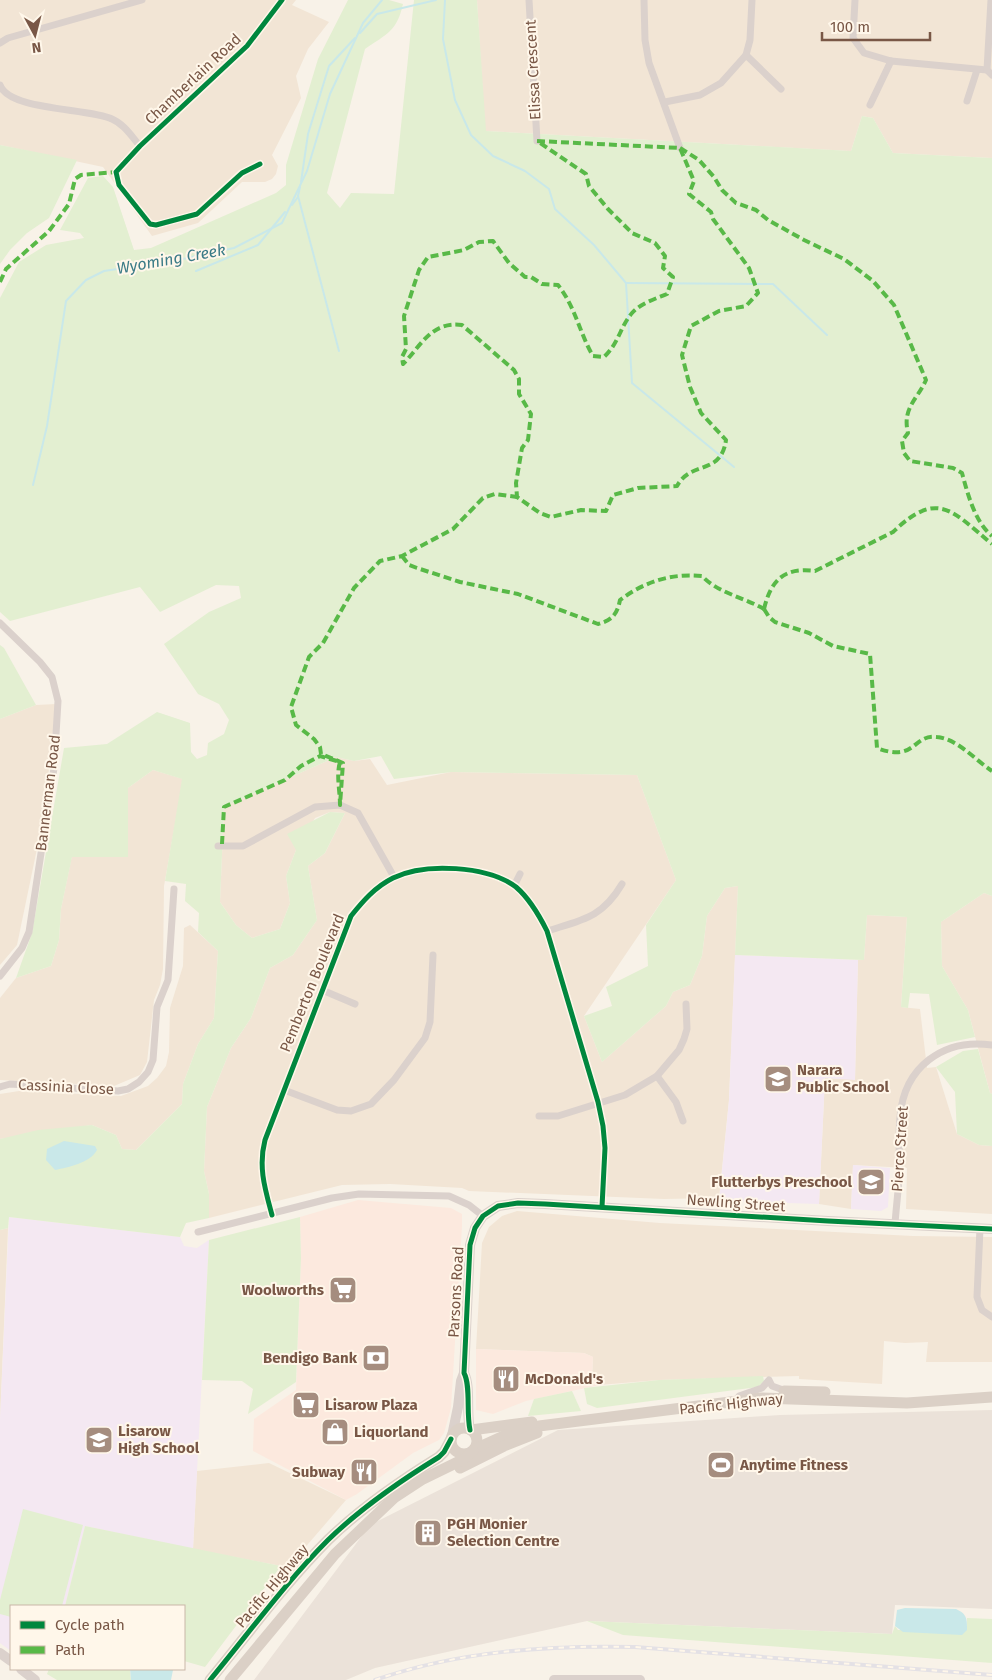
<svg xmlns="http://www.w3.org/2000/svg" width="992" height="1680" font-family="'Fira Sans',sans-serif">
<rect width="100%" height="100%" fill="#f8f2e8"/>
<g fill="#f2e5d5">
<polygon points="0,0 296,0 292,5 329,22 308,49 296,76 301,98 272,155 278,166 276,174 272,179 265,182 242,182 198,223 152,236 103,167 0,145"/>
<polygon points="477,0 992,0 992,158 893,153 873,118 862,116 851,151 485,131"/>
<polygon points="56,704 44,815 17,945 0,965 0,719 36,705"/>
<polygon points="336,757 354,761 370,759 387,785 451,772 637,775 676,880 584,1016 602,1062 666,1006 673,992 690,985 702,956 707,916 725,888 738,886 729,1100 719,1198 664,1199 469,1191 462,1188 390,1184 342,1185 209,1218 209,1194 204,1171 207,1107 231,1048 251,1018 270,968 293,955 317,920 308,866 325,853 345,813 330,812 315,818 296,850 286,876 290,903 280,929 252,938 236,925 220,902 224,807"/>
<polygon points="153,770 183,779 164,886 163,969 160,985 154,1000 147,1062 140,1075 114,1086 0,1080 0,998 16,978 51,966 59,940 61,909 72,856 128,857 128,788"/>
<polygon points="984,893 992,896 992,1094 990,1093 968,1010 942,966 941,922"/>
<polygon points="867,915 907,917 901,1007 920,1009 927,1068 936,1067 957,1134 979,1145 992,1146 992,1214 906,1209 907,1168 853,1165 851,1209 819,1204 825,1078 855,1079 858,960 864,960"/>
<polygon points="190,925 218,951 214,1018 198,1044 183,1084 182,1104 136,1150 122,1149 116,1135 92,1125 0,1139 0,1094 19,1091 121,1096 148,1086 157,1078 166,1066 169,1052 170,1008 183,966 184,928"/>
<polygon points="517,1211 660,1223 913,1236 992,1237 992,1362 926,1362 928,1342 905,1343 884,1341 882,1384 799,1379 799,1376 659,1380 599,1385 592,1377 593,1357 584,1353 476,1349 482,1243 489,1227 502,1216"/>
<polygon points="8,1228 0,1420 0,1230"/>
<polygon points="269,1463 346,1500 290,1565 281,1566 193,1549 197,1471"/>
</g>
<g fill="#fce9de">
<polygon points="358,1200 451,1208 462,1214 462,1226 451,1408 444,1433 439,1440 413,1453 357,1494 346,1500 253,1451 254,1419 296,1390 301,1258 300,1217"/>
<polygon points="476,1349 584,1353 593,1357 592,1377 599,1385 526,1401 493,1414 476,1410"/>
</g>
<polygon fill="#ebe2d9" points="992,1410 992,1609 895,1605 892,1634 587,1621 375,1668 346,1680 254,1680 370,1525 558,1430 780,1415"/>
<g fill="#f4e8f2">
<polygon points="735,955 858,960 855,1080 825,1078 819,1204 719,1201 729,1100"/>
<polygon points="853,1165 890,1168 888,1207 881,1211 851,1209"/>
<polygon points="9,1217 180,1237 184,1246 197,1248 209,1240 193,1549 85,1526 65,1606 11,1606 11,1651 0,1643 0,1420"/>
</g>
<g fill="#e3efd1">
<path d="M 348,0 L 389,0 L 403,4 C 397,31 387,34 365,49 L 327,193 L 340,208 L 351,193 L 394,194 L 414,0 L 477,0 L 486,131 L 851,151 L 862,116 L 873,118 L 893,153 L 992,158 L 992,896 L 984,893 L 941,922 L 942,966 L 968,1010 L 975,1037 L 937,1045 L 929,994 L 910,993 L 908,1008 L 901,1007 L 907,917 L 867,915 L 864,960 L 735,955 L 738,886 L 725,888 L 707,916 L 702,956 L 690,985 L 673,992 L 666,1006 L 602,1062 L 584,1016 L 612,1006 L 606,987 L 648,966 L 646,925 L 676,880 L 637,775 L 452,772 L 394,779 L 381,756 L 354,761 L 336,757 L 224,807 L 220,902 L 236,925 L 252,938 L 280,929 L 290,903 L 286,876 L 296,850 L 287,834 L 330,812 L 345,813 L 325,853 L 308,866 L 317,920 L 293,955 L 270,968 L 251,1018 L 231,1048 L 207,1107 L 204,1171 L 209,1194 L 209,1218 L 186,1223 L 180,1237 L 9,1217 L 8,1228 L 0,1230 L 0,1139 L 38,1130 L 92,1125 L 116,1135 L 122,1149 L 136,1150 L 182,1104 L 183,1084 L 198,1044 L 214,1018 L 218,951 L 198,932 L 199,913 L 185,901 L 186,884 L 165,881 L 182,779 L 153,770 L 128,788 L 128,857 L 72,857 L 61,909 L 59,940 L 51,966 L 16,978 L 32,933 L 64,748 L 107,744 L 157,712 L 190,723 L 191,752 L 197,759 L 207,755 L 208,743 L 224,734 L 229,720 L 219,704 L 198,694 L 164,644 L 209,612 L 241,598 L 239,586 L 216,585 L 160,612 L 140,587 L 10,621 L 0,612 L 0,298 L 19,262 L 46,245 L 84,238 L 80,233 L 60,230 L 88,178 L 103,176 L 113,187 L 134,250 L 151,248 L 276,193 L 286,185 L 286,165 L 318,59 Z"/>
<polygon points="0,145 77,160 49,218 27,233 10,250 0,264"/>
<polygon points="0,645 4,648 36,705 0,719"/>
<polygon points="978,1049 990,1093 992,1094 992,1146 979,1145 957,1134 955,1092 936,1067 963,1051"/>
<polygon points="300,1217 301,1258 296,1382 248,1414 253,1389 242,1381 202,1380 209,1240"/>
<polygon points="763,1376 764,1381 758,1387 597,1408 587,1404 584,1388 659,1380"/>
<polygon points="572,1391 581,1411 528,1416 534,1399"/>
<polygon points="23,1509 83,1525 62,1606 11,1606 11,1617 0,1614 0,1600"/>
<polygon points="85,1526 281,1566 205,1667 184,1661 184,1606 65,1606"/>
<polygon points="967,1618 992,1619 992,1663 623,1635 587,1621 892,1634 895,1626 898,1630 967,1630"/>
<polygon points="49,1669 130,1669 131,1680 57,1680 47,1674"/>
</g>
<g fill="#c9e8e9">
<path d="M 64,1141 L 95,1146 L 97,1150 C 90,1163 69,1167 55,1170 L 46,1160 L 47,1149 Z"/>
<path d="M 905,1608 L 956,1609 C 967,1614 967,1619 967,1630 L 962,1635 L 903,1632 L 895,1626 L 897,1610 Z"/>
<polygon points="130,1669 176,1669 173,1670 171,1680 131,1680"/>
</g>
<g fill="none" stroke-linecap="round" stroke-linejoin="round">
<g stroke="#c9e8e9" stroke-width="2">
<polyline points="445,0 443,39 455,100 471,135 493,156 525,171 549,189 555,209 594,245 626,283"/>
<polyline points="360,33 377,14 436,0"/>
<polyline points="301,182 308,134 329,66 355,38"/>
<polyline points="300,187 298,196 339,351"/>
<polyline points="292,205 298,197"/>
<polyline points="196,271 258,245 285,212"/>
<polyline points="626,283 632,383 734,467"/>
<polyline points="626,283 773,284 827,335"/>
<polyline points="33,485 47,426 66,301 86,280 104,271 178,260 234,248 282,223 307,171 330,94 363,23 382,0"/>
</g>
<g stroke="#dbd1cc" stroke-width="7">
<polyline points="529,0 537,141"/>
<polyline points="644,0 645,40 649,63 680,148"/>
<polyline points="855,0 853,38 864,53 891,61 987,70 992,75"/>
<polyline points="0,43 8,38 142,0"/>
<polyline points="746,55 781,89"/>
<polyline points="987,70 991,0"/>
<path d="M 0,85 C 9,111 89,108 112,119 C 124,124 132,137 140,146"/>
<polyline points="967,101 977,70"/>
<polyline points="665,102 700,95 721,83 746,55 750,40 752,0"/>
<polyline points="870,105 891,61"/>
<polyline points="260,164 242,173 197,214 156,225 150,224 119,185 116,172 140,146 247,46 282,0"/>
<polyline points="0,623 40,662 52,677 58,701 54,768 29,932 22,948 0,976"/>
<polyline points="218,846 243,846 315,807 340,805 358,813 394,877"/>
<polyline points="514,886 520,874"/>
<path d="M 547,931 C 582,920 602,918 622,884"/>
<polyline points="322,990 355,1004"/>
<polyline points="657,1076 676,1102 683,1121"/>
<polyline points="0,1087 10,1084 118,1091 128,1089 139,1082 148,1072 153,1060 157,1007 168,980 174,889"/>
<polyline points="284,1090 337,1110 351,1111 371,1104 394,1080 425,1038 430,1022 433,955"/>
<polyline points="539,1116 558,1116 625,1095 657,1076 679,1050 684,1039 687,1029 686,1004"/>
<path d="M 272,1215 C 265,1189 258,1167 265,1140 L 351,916 C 363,901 375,887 393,878 C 425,862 488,866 516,887 C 530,899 539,915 547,931 L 598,1102 L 603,1126 L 605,1148 L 602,1207"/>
<path d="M 895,1224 C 896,1209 898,1194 899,1178 C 900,1158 898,1137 900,1117 C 904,1067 943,1038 992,1045"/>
<polyline points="980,1228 977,1297 982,1310 992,1317"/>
<polyline points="198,1232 332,1198 359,1194 449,1196 469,1205 483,1216"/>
<polyline points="739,1396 762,1388 769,1380 772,1386 786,1391"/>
</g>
<g stroke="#dbd1cc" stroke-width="10">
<path d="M 470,1430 C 466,1412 471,1386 464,1373 L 470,1245 L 475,1228 L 483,1216 L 498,1206 L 518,1203 L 545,1204 L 828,1221 L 992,1229"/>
<polyline points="452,1436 458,1407 461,1381 464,1373"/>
<polyline points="0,1653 11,1661"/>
<polyline points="21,1669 35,1680"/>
<polyline points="554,1680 640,1680"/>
</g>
<g stroke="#dbd0c6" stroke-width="11">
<polyline points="784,1391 825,1392"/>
<circle cx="464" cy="1441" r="13"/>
<polyline points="471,1430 532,1422"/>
<polyline points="475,1449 506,1435 539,1426 762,1398 907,1403 992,1397"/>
<polyline points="460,1468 504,1446 537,1433"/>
<path d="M 210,1680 C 249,1633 285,1583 328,1540 C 361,1508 400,1481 439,1457 L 444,1452 L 451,1439"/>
<polyline points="230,1680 335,1554 394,1498 423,1479 464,1459 473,1451"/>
</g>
<defs>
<path id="rail" d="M 375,1680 C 459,1651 547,1645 635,1647 L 992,1675"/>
</defs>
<use href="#rail" stroke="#e4e1e5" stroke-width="4"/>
<use href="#rail" stroke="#fff7ea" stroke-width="2" stroke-dasharray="5.5" stroke-linecap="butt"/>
<g stroke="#58b947" stroke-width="4" stroke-dasharray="8 4" stroke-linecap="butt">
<path d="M 537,141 L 680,148 L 694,181 L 689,194 L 711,212 L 713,219 L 749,268 L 758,293 L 746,306 L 719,311 L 691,326 L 682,355 L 690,387 L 701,413 L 726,440 C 721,476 691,460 677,486 L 638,488 L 613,495 L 606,511 L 581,510 L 551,517 L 540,513 L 517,497 L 516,483 L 522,448 L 528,440 L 531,414 L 519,394 L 519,379 L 514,370 L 462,325 C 431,321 421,346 403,364 L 402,357 L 406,349 L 404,316 L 419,270 L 428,257 L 464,250 L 479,242 L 493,241 L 509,263 L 525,277 L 531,277 L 542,284 L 558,285 C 576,308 579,332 593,356 L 604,357 C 619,343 620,327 632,313 C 641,303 655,299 667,294 L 673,277 L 663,268 L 665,256 L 655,243 L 632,233 L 608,209 L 589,186 L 586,174 Z"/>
<path d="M 680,148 L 699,160 L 714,177 L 722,190 L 736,203 L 756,210 L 768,220 L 804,240 L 844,259 L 873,281 L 894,305 L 926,380 C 917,400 902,408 908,433 L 902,441 L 904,453 L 910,461 L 953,468 L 962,473 C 968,495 975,522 992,536"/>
<polyline points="0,282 6,269 49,231 69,204 75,179 81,175 116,172"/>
<path d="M 402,556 L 409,565 L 417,568 L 460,582 L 518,594 L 598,624 C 612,620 617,615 620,600 C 644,582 671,573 702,576 C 718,593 743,597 764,609"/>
<path d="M 764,609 L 769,617 L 775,622 L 809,633 L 833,646 L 870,654 L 877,748 C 916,763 912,734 937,737 C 958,739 975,760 992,771"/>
<path d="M 764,609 C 771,580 784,567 815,571 L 893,532 C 938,489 952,511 992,544"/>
<path d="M 222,844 L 224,807 L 285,780 L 301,766 L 320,756 L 340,762 C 336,775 340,791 340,805 L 343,763 L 321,754 L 320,747 L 314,739 L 296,725 L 291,707 L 309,657 L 323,643 L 354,588 L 380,561 L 402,556 L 453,529 L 483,498 L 495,494 L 517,497"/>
</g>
<defs>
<g id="cycleway">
<polyline points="260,164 242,173 197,214 156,225 150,224 119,185 116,172 140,146 247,46 282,0"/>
<path d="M 272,1215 C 265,1189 258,1167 265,1140 L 351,916 C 363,901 375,887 393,878 C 425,862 488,866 516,887 C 530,899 539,915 547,931 L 598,1102 L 603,1126 L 605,1148 L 602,1207"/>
<path d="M 470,1430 C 466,1412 471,1386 464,1373 L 470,1245 L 475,1228 L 483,1216 L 498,1206 L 518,1203 L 545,1204 L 828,1221 L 992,1229"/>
<path d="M 210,1680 C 249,1633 285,1583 328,1540 C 361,1508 400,1481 439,1457 L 444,1452 L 451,1439"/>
</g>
</defs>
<use href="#cycleway" stroke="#fff7ea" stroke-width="8"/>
<use href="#cycleway" stroke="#00873e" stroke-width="5"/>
</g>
<defs>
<symbol id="school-square" viewBox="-11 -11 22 22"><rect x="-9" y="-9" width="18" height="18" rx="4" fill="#a58d7f" stroke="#fff7ea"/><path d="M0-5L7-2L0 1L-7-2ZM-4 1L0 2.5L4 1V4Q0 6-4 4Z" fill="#fff"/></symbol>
<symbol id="supermarket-square" viewBox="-11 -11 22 22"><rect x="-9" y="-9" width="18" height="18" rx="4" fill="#a58d7f" stroke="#fff7ea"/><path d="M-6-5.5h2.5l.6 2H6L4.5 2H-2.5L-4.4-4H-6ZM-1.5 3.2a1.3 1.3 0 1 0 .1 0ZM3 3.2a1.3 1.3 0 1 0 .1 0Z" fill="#fff"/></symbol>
<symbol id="bank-square" viewBox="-11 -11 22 22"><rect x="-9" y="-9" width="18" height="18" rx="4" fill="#a58d7f" stroke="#fff7ea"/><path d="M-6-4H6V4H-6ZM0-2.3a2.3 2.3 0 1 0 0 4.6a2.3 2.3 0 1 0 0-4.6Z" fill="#fff"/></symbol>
<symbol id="restaurant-square" viewBox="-11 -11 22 22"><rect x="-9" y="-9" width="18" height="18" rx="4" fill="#a58d7f" stroke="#fff7ea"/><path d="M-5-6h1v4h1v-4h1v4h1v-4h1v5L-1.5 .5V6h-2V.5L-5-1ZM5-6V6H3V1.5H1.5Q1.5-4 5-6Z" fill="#fff"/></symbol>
<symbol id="shop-square" viewBox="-11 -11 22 22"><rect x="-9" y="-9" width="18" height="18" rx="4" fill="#a58d7f" stroke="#fff7ea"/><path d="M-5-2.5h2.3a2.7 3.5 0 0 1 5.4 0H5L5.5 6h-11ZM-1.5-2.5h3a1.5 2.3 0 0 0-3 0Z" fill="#fff"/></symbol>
<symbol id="stadium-square" viewBox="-11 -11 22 22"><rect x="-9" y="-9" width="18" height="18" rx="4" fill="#a58d7f" stroke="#fff7ea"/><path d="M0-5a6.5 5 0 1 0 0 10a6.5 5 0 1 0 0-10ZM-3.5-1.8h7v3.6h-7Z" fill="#fff"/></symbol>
<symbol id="building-square" viewBox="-11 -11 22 22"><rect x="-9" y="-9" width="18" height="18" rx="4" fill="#a58d7f" stroke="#fff7ea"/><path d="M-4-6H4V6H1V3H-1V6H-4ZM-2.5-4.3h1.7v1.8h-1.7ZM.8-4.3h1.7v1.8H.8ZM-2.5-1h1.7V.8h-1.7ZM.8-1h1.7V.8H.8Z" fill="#fff"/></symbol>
</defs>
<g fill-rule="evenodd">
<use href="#school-square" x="762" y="1063" width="32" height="32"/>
<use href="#school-square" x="855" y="1166" width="32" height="32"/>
<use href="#supermarket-square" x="327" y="1274" width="32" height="32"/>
<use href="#bank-square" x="360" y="1342" width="32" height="32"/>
<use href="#restaurant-square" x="490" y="1363" width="32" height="32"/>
<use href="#supermarket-square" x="290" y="1389" width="32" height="32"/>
<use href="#shop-square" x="319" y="1416" width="32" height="32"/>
<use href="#school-square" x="83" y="1424" width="32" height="32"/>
<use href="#stadium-square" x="705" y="1449" width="32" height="32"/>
<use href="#restaurant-square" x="348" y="1456" width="32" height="32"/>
<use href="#building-square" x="412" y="1517" width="32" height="32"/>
</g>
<g text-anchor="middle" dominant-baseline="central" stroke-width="4" stroke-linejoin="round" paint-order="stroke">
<g font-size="15" fill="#795746" stroke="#fff7ea">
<text transform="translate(533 70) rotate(-93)">Elissa Crescent</text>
<text transform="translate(193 79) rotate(-43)">Chamberlain Road</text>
<text transform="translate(48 793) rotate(-83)">Bannerman Road</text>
<text transform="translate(312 983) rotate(-68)">Pemberton Boulevard</text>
<text transform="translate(66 1087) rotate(3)">Cassinia Close</text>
<text transform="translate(900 1149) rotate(-86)">Pierce Street</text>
<text transform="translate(736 1203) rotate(4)">Newling Street</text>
<text transform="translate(456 1292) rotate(-87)">Parsons Road</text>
<text transform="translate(731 1404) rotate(-6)">Pacific Highway</text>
<text transform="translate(272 1586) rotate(-50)">Pacific Highway</text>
</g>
<g font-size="15" font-weight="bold" fill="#795746" stroke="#fff7ea" text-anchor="start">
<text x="797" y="1070">Narara<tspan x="797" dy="17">Public School</tspan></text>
<text x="852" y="1182" text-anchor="end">Flutterbys Preschool</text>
<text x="324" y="1290" text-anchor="end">Woolworths</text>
<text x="357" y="1358" text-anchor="end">Bendigo Bank</text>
<text x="525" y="1379">McDonald's</text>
<text x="325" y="1405">Lisarow Plaza</text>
<text x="118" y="1431">Lisarow<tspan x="118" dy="17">High School</tspan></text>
<text x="354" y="1432">Liquorland</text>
<text x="740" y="1465">Anytime Fitness</text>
<text x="345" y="1472" text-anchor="end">Subway</text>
<text x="447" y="1524">PGH Monier<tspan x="447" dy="17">Selection Centre</tspan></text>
</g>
<g font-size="16" font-style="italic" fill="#3b7b87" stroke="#fff7ea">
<text transform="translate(171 259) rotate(-10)">Wyoming Creek</text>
</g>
</g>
<rect x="10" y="1605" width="175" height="65" fill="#fff7ea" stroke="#c9b7a8"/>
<rect x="20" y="1621" width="25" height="8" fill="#00873e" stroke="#c9b7a8"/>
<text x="55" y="1630" font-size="15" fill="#795746">Cycle path</text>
<rect x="20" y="1646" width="25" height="8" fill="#58b947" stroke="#c9b7a8"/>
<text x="55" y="1655" font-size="15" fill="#795746">Path</text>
<g transform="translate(35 35) rotate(173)" stroke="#fff7ea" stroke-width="4" paint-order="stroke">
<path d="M0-4L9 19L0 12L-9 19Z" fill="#795746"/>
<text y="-8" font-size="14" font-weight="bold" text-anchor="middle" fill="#795746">N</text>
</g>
<path d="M822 32v8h108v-8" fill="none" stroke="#795746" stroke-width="2.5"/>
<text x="830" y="32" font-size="15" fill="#795746" stroke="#fff7ea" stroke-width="4" paint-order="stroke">100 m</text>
</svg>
